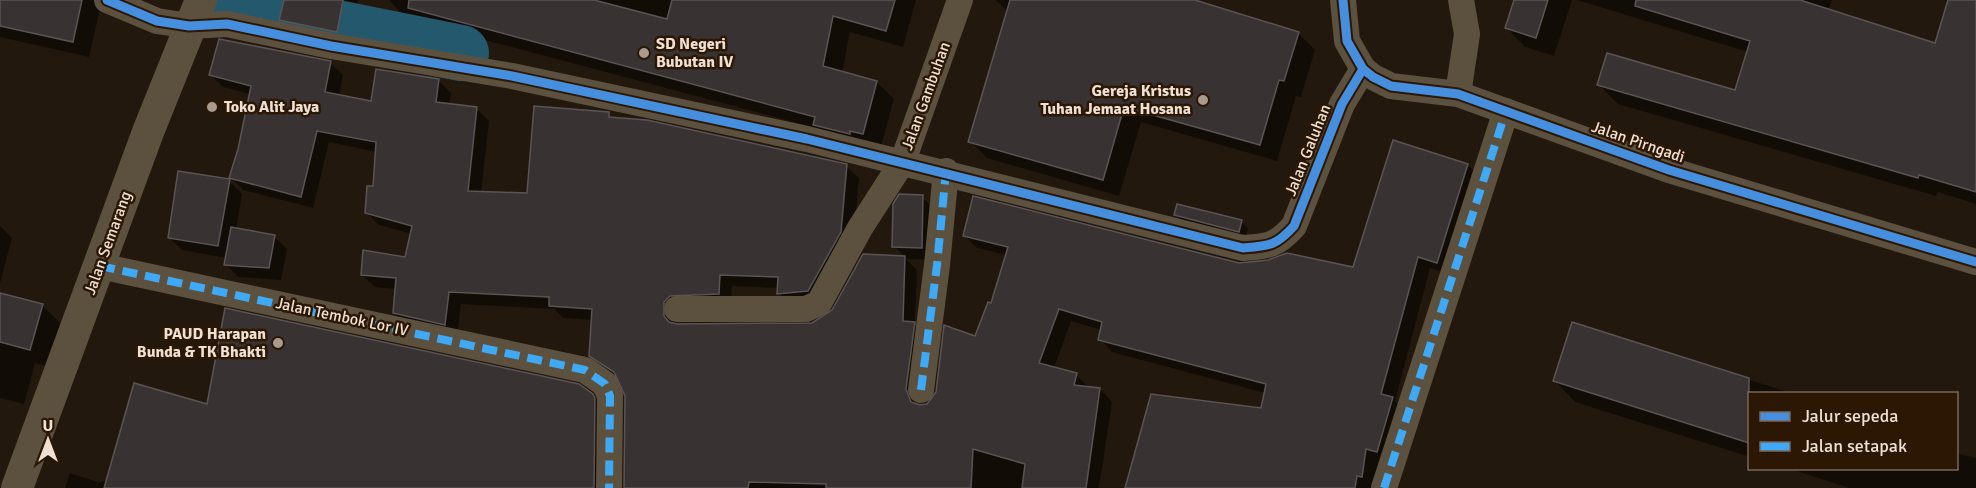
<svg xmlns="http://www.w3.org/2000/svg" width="1976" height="488" font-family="Signika,sans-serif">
<rect width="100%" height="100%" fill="#23180d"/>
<g fill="#0007">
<polygon points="0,0 102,0 89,57 0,37"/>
<polygon points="276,0 358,0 350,44 294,32 281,19 285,3"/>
<polygon points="389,0 916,0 903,47 850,32 842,73 877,82 894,99 880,150 820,129 406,19"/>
<polygon points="996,0 1195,0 1298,33 1315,50 1301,97 1296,96 1277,161 1141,122 1119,196 987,158 970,141 1008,12"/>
<polygon points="1515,0 1572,0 1554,56 1525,47 1507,28"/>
<polygon points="1577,0 1832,0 1828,11 1936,45 1950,2 1945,0 1976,0 1976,204 1938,192 1936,196 1618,104 1599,85 1736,92 1748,52"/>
<polygon points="330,63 343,75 339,96 372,102 438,80 451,93 449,105 476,108 489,121 481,193 528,194 608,114 613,119 846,166 859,178 853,245 821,303 791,306 779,293 779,288 732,286 731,306 676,315 676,326 812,324 833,311 864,255 906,258 894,246 922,197 935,210 934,260 906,259 917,270 915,325 926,336 918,402 920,406 928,405 976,338 992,305 1007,255 977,248 964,235 1239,264 1354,268 1468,165 1480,177 1449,274 1430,268 1395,401 1404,411 1390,463 1379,460 1374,488 1127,488 1262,410 1265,393 1112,352 1100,339 1102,330 1071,321 1054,368 1076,375 1089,387 1100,389 1112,402 1099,488 625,488 627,396 618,378 590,355 593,320 563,318 554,309 461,304 457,336 407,325 394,313 396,289 375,287 362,275 407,259 412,234 379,225 367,213 374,188 377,152 329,142 313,208 243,190 231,177 250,94 223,87 210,74"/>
<polygon points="229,181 242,194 236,230 274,236 287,249 281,280 238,277 226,264 227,258 182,250 169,237"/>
<polygon points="1176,215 1241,222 1248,228 1246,237 1182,221"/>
<polygon points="0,226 12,238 0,283"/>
<polygon points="0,295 42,305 60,323 48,367 35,363 24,404 0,398"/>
<polygon points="1573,324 1794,394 1750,394 1750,457 1575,402 1555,381"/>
<polygon points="592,395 605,408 606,488 65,488 70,473 101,483 102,481 107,482 208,406"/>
<polygon points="1956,453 1976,458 1976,488 1849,488 1787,468 1956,468"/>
</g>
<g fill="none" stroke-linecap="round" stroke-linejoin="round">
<polyline stroke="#24586d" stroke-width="56" points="231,0 312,23 461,53"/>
</g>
<g fill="#383232" stroke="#5a5455" stroke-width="1.5">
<polygon points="0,0 82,0 73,42 0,26"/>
<polygon points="284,0 343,0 337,32 279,20"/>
<polygon points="409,0 594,0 667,19 672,0 895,0 886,31 833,16 823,66 877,81 863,134 850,131 850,134 813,125 815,117 408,8"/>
<polygon points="1010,0 1195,0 1299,32 1284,81 1279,80 1260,145 1124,107 1103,180 968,142"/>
<polygon points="1514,0 1548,0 1536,38 1505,28"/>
<polygon points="1636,0 1800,0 1935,43 1948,0 1976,0 1976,192 1919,175 1918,178 1597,85 1607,53 1735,90 1750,41 1635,6"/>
<polygon points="219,39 331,61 325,92 371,101 376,69 439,79 436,102 477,107 468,191 527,193 534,106 609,112 609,117 647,120 847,164 841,232 808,291 777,294 778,277 720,275 719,294 670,296 664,302 664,316 669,322 677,324 812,323 832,310 863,254 905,256 903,321 915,322 906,389 911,402 920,405 927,404 936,392 944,325 975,336 988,302 991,303 1008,247 963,236 973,196 1239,263 1268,260 1287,253 1353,267 1393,140 1468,164 1437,263 1418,257 1381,394 1393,397 1377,452 1366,449 1362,477 1357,476 1355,488 1125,488 1151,394 1261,408 1266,384 1098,340 1102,322 1059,309 1039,363 1077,373 1074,385 1100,388 1086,488 1022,488 1025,464 973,449 971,488 826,488 826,484 749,482 748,488 624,488 625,396 614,372 589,356 592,309 549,306 549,297 449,292 445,325 393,313 396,278 361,275 363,250 405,257 412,226 365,213 367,186 373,186 376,142 317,131 301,197 229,178 238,149 251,86 209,75"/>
<polygon points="178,171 230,179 218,246 168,238"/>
<polygon points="899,194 923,195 922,248 892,247 893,204"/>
<polygon points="1177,204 1242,220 1239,232 1174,215"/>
<polygon points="231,227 275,235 269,268 224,265"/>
<polygon points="0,293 43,304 30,350 0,342"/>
<polygon points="225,308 579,384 593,394 595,399 594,488 104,488 134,383 207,404"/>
<polygon points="1572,322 1749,378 1749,443 1553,381"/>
</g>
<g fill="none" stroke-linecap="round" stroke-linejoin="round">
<g stroke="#5c513f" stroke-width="26">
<path d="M 107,0 L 157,21 L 189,26 L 227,24 L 331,46 L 512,76 L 807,139 L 1243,248 C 1269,246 1276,246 1294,226 L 1342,104 L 1363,69"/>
<polyline points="1343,0 1347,41 1363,69 1373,77 1391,86 1458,94 1669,170 1976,262"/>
<polyline points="1458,94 1467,34 1461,0"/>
<polyline points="100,266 585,370 605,384 610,396 609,488"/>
<polyline points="677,309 806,309 819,303 860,228 903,161 960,0"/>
<polyline points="921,390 937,265 946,171"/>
<polyline points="1384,488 1506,111"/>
</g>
<polyline stroke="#5c513f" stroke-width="32" points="17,488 148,132 201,0"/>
<g stroke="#3fa9f5" stroke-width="8" stroke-dasharray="15 8" stroke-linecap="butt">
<polyline points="100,266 585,370 605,384 610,396 609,488"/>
<polyline points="921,390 937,265 946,171"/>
<polyline points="1384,488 1506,111"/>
</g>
<defs>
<g id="cycleway">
<path d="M 107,0 L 157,21 L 189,26 L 227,24 L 331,46 L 512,76 L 807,139 L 1243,248 C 1269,246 1276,246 1294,226 L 1342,104 L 1363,69"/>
<polyline points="1343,0 1347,41 1363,69 1373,77 1391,86 1458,94 1669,170 1976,262"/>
</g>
</defs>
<use href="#cycleway" stroke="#2c1704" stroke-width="13"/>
<use href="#cycleway" stroke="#468fdf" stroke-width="9"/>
</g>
<g fill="#a89a8e" stroke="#2c1704" stroke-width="2">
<circle cx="644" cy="53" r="6"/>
<circle cx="1203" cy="100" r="6"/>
<circle cx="212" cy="107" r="6"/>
<circle cx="278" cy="343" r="6"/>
</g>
<g text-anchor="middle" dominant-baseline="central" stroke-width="5" stroke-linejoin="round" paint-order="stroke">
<g font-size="16" font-weight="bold" fill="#efe0d4" stroke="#2c1704" text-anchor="start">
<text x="656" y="44">SD Negeri<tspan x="656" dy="18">Bubutan IV</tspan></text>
<text x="1191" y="91" text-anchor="end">Gereja Kristus<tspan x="1191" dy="18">Tuhan Jemaat Hosana</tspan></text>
<text x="224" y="107">Toko Alit Jaya</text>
<text x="266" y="334" text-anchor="end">PAUD Harapan<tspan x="266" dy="18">Bunda &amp; TK Bhakti</tspan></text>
</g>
<g font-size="16" fill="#efe0d4" stroke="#2c1704">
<text transform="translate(926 96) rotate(-70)">Jalan Gambuhan</text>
<text transform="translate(1638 142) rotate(19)">Jalan Pirngadi</text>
<text transform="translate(1308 150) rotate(-68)">Jalan Galuhan</text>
<text transform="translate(108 243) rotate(-70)">Jalan Semarang</text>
<text transform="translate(342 317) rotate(12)">Jalan Tembok Lor IV</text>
</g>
</g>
<rect x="1748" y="392" width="210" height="78" fill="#2c1704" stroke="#7a6757" stroke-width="1.5"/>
<rect x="1760" y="412" width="30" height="9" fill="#468fdf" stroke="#7a6757" stroke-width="1.5"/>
<text x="1802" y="422" font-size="18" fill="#efe0d4">Jalur sepeda</text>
<rect x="1760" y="442" width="30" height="9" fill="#3fa9f5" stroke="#7a6757" stroke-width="1.5"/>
<text x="1802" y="452" font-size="18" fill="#efe0d4">Jalan setapak</text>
<g transform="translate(48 440)" stroke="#2c1704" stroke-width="4.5" paint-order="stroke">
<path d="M0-4.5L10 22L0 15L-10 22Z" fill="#efe0d4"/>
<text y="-9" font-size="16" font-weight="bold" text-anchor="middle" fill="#efe0d4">U</text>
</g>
</svg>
